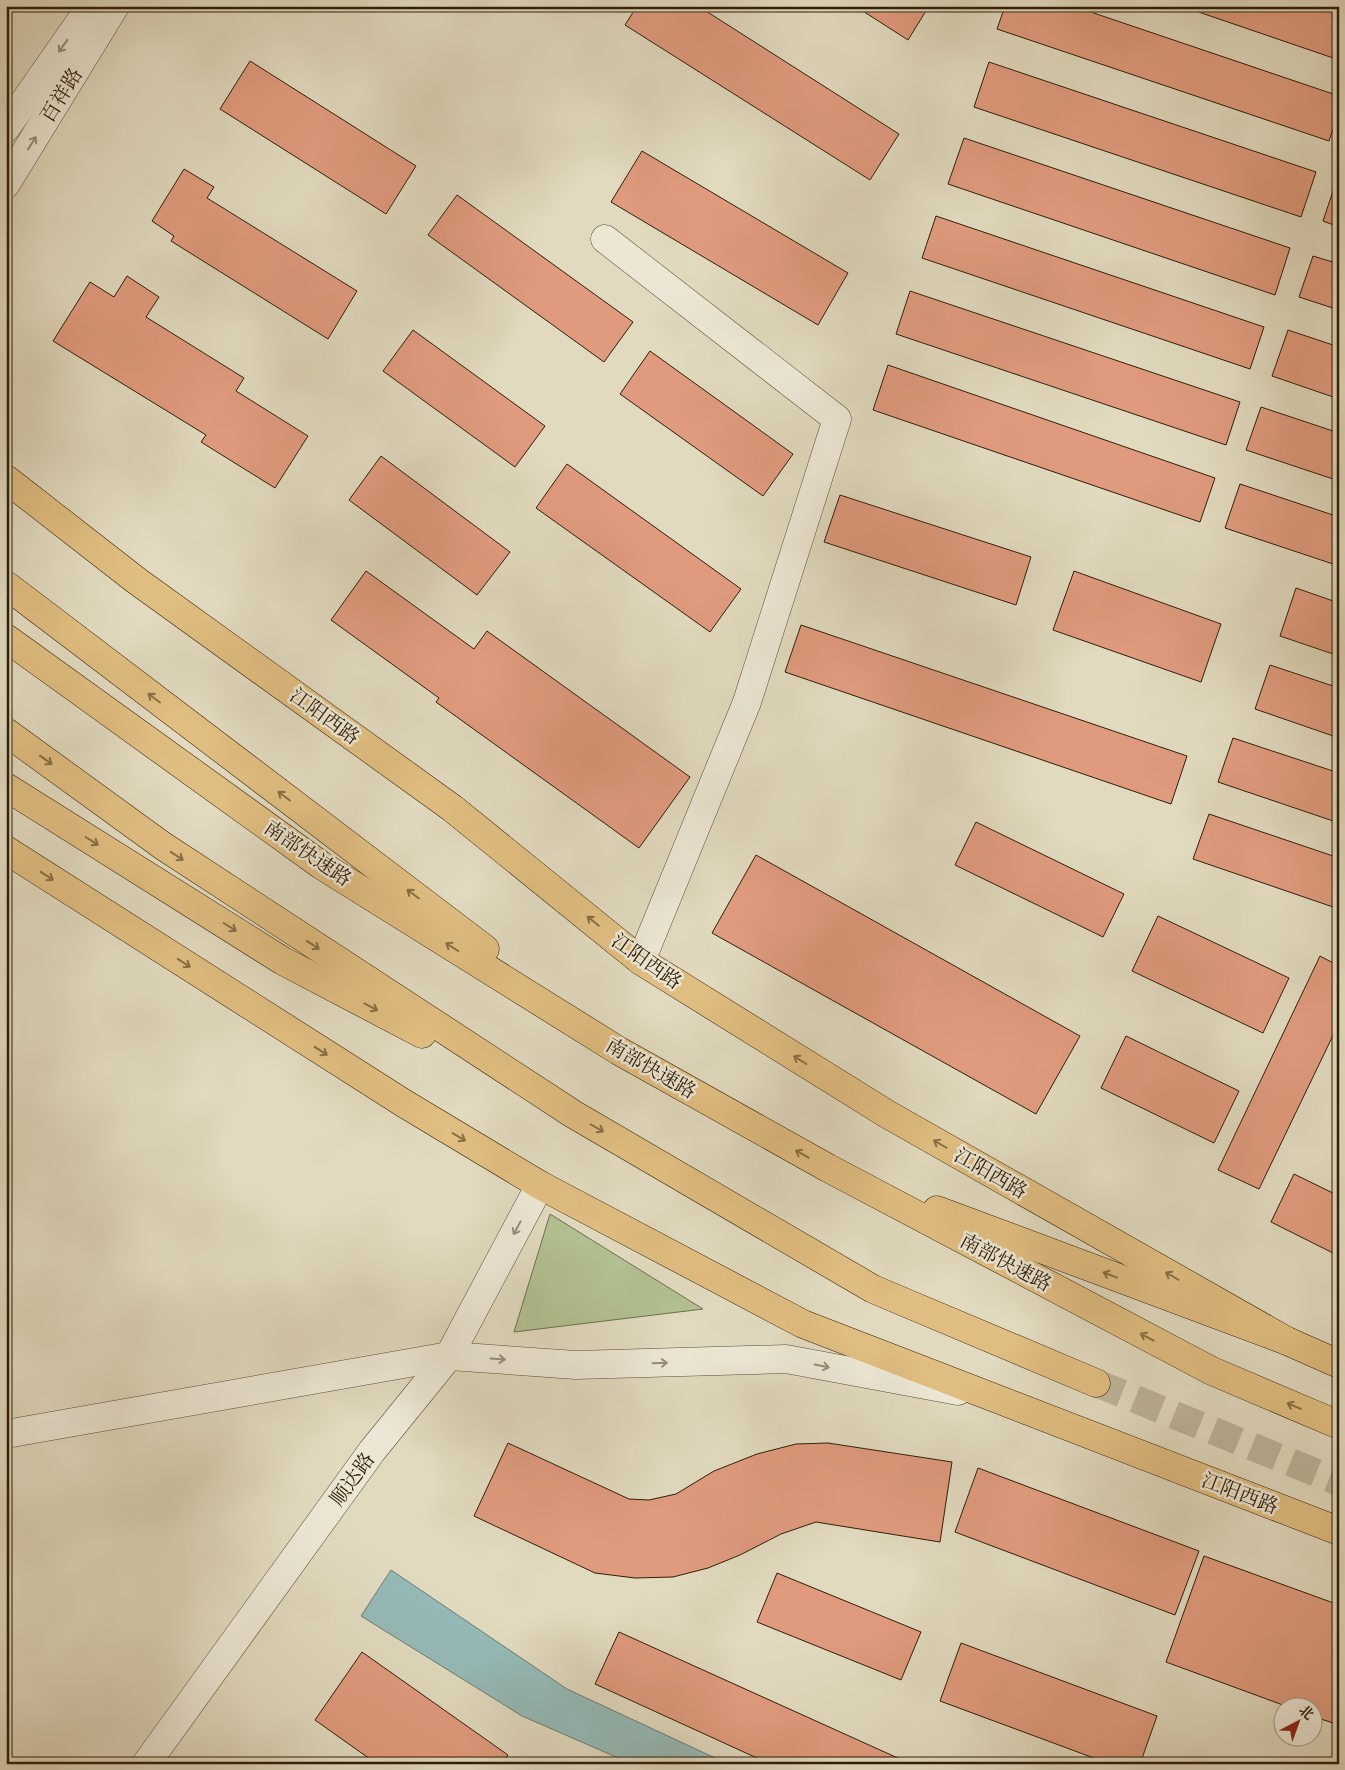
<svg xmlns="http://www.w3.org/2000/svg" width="1345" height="1770" font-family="'IM FELL Great Primer','Noto Serif SC',serif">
<rect width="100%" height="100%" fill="#e1dabf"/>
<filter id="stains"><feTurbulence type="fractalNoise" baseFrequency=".004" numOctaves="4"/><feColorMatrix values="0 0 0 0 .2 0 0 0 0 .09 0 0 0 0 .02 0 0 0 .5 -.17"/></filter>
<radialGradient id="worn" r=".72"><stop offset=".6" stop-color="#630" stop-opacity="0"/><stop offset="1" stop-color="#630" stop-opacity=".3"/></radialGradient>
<polygon fill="#b2c092" stroke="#706f4d" points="550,1214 703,1309 514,1332"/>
<polygon fill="#95bab7" stroke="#6c7c71" points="391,1570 567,1689 728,1764 632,1764 522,1716 361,1616"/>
<g fill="#e09b7e" stroke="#2f1e08">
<polygon points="637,6 698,6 899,134 870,180 625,25"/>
<polygon points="855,6 929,6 908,40"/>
<polygon points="1005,6 1073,6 1339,96 1339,111 1329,141 997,29"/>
<polygon points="1181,6 1322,6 1339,12 1339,60"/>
<polygon points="250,61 416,166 386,214 220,109"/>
<polygon points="989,62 1316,172 1301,217 974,107"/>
<polygon points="964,138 1290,248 1275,295 948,184"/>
<polygon points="642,151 848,273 818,325 611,202"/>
<polygon points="184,169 214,187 207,198 357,291 328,339 171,241 174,236 152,221"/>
<polygon points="1337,179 1339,179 1339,227 1323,221"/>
<polygon points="457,195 633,322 604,362 428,235"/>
<polygon points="936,216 1264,327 1250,369 922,258"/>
<polygon points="1313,256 1339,264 1339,310 1299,297"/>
<polygon points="127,276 159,297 146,317 244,378 236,391 308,436 275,488 201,442 206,435 53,341 90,282 114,297"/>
<polygon points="910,291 1240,402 1226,445 896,334"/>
<polygon points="413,330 545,426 515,467 383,371"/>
<polygon points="1288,330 1339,347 1339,399 1272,376"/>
<polygon points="650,351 793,454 763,496 620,394"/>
<polygon points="888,365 1215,478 1200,522 873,410"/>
<polygon points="1261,407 1339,433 1339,481 1246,450"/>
<polygon points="381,456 510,552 477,595 349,500"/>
<polygon points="567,464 741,589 710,632 536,508"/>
<polygon points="1240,484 1339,517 1339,566 1225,528"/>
<polygon points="840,495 1031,557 1016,605 824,542"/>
<polygon points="366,571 474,649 487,631 690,777 639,848 436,702 439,698 331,620"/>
<polygon points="1074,571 1221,624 1201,682 1053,630"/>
<polygon points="1296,588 1339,603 1339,656 1280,636"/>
<polygon points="801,625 1187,756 1171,804 785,672"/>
<polygon points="1270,665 1339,688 1339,738 1255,709"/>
<polygon points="1233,738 1339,773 1339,823 1218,782"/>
<polygon points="1209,814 1339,858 1339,901 1336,908 1193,859"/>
<polygon points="976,822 1124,894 1103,937 955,865"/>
<polygon points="756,855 1080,1036 1036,1114 712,933"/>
<polygon points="1158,916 1289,978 1263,1033 1132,971"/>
<polygon points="1320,956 1339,966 1339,1023 1259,1189 1218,1170"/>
<polygon points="1126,1036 1239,1091 1214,1143 1101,1088"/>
<polygon points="1294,1174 1339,1196 1339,1256 1271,1222"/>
<polygon points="508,1443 629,1499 649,1500 676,1494 714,1471 757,1454 796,1444 828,1443 952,1462 940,1542 816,1522 781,1534 740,1555 708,1568 673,1577 635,1578 595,1573 474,1516"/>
<polygon points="978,1468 1199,1551 1175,1615 955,1532"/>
<polygon points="1204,1556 1339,1605 1339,1725 1312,1716 1312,1708 1291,1708 1166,1662"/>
<polygon points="777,1573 921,1632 901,1680 757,1622"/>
<polygon points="619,1632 900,1759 898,1764 770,1764 595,1684"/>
<polygon points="961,1643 1157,1716 1140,1764 1110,1764 940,1701"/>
<polygon points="362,1652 508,1755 502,1764 377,1764 315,1720"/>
</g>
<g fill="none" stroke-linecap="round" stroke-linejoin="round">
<polyline stroke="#bdb49a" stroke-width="28" stroke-dasharray="28 14" stroke-linecap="butt" points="1096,1383 1339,1482"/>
<defs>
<polyline id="minor" points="605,239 837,419 747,702 641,961"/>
<g id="tertiary">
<polyline points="6,128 91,6"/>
<polyline points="6,184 115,6"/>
<polyline points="6,1434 449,1356 576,1365 786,1359 958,1391"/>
<polyline points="146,1764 372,1451 449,1356 540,1185"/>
</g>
<g id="primary">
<polyline points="6,479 137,581 452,808 641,961 887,1114 1287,1341 1339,1364"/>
<polyline points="6,850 405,1104 540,1185 803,1324 1339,1531"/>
</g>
<g id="trunk">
<polyline points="6,585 485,949"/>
<polyline points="6,638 321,865 619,1051 828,1168 1212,1371 1339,1425"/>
<polyline points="6,732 163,846 573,1114 873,1289 1096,1383"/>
<polyline points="6,787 283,961 422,1034"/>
<polyline points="937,1210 1287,1341"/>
</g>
</defs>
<use href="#minor" stroke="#5c4d36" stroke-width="29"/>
<use href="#tertiary" stroke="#5c4d36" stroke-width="29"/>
<use href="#primary" stroke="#2f1e08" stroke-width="29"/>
<use href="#trunk" stroke="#2f1e08" stroke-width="29"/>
<use href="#minor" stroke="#ece7d5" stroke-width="28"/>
<use href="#tertiary" stroke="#ece7d5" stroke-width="28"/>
<use href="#primary" stroke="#e0bd80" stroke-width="28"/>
<use href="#trunk" stroke="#e0bd80" stroke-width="28"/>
</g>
<defs><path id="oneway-shaft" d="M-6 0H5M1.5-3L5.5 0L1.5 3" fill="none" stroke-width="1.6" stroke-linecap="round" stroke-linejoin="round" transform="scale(1.25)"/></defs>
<g stroke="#978d79">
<use href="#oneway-shaft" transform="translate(63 46) rotate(125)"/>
<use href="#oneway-shaft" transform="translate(32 143) rotate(-58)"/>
<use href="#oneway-shaft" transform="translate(517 1228) rotate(118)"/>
<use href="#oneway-shaft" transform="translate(498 1359) rotate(4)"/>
<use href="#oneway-shaft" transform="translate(660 1363) rotate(-2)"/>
<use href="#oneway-shaft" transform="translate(822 1366) rotate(11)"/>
</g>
<g stroke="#886e44">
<use href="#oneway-shaft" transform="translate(154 698) rotate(-143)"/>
<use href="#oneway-shaft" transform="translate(46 760) rotate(36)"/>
<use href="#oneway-shaft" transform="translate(284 796) rotate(-143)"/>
<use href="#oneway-shaft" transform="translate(92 841) rotate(32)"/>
<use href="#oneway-shaft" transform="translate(177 856) rotate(33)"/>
<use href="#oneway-shaft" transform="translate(47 876) rotate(33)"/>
<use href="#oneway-shaft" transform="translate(413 894) rotate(-143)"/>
<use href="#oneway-shaft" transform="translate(593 921) rotate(-141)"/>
<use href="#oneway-shaft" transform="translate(230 927) rotate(32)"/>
<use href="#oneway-shaft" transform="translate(313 945) rotate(33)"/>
<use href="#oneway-shaft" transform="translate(452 947) rotate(-148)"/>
<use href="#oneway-shaft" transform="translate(184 963) rotate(33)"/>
<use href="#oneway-shaft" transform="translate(371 1007) rotate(28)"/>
<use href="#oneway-shaft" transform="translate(321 1051) rotate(33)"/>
<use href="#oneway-shaft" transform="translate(800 1060) rotate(-148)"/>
<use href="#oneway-shaft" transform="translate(597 1128) rotate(30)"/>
<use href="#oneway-shaft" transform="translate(459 1137) rotate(31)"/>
<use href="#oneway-shaft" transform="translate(940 1144) rotate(-150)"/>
<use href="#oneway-shaft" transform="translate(802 1154) rotate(-151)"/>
<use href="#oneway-shaft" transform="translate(1110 1275) rotate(-159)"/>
<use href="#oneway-shaft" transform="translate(1172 1276) rotate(-150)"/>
<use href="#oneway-shaft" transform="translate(1147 1337) rotate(-152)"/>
<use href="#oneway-shaft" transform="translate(1294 1406) rotate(-157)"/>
</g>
<g text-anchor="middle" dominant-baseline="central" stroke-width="5" stroke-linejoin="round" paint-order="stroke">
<g font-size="20" fill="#2f1e08" stroke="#ece7d5">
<text transform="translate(61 95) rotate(-58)">百祥路</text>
<text transform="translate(325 716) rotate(36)">江阳西路</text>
<text transform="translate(308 853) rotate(34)">南部快速路</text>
<text transform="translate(647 961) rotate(35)">江阳西路</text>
<text transform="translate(651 1068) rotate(30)">南部快速路</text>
<text transform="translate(991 1173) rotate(30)">江阳西路</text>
<text transform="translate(1006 1262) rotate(28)">南部快速路</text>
<text transform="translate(352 1479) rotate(-54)">顺达路</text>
<text transform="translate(1240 1493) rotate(21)">江阳西路</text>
</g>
</g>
<rect width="1345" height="1770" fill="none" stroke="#e1dabf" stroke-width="25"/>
<rect x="8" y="8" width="1330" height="1755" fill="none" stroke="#2f1e08" stroke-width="2.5"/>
<rect x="12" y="12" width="1320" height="1745" fill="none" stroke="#2f1e08"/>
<g transform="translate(1298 1722) rotate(41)"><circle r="24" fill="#ece7d5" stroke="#a09783"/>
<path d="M0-4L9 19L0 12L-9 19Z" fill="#8f2418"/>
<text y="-8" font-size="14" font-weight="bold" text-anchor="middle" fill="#2f1e08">北</text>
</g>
<rect width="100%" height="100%" filter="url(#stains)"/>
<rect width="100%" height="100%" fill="url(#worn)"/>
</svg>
